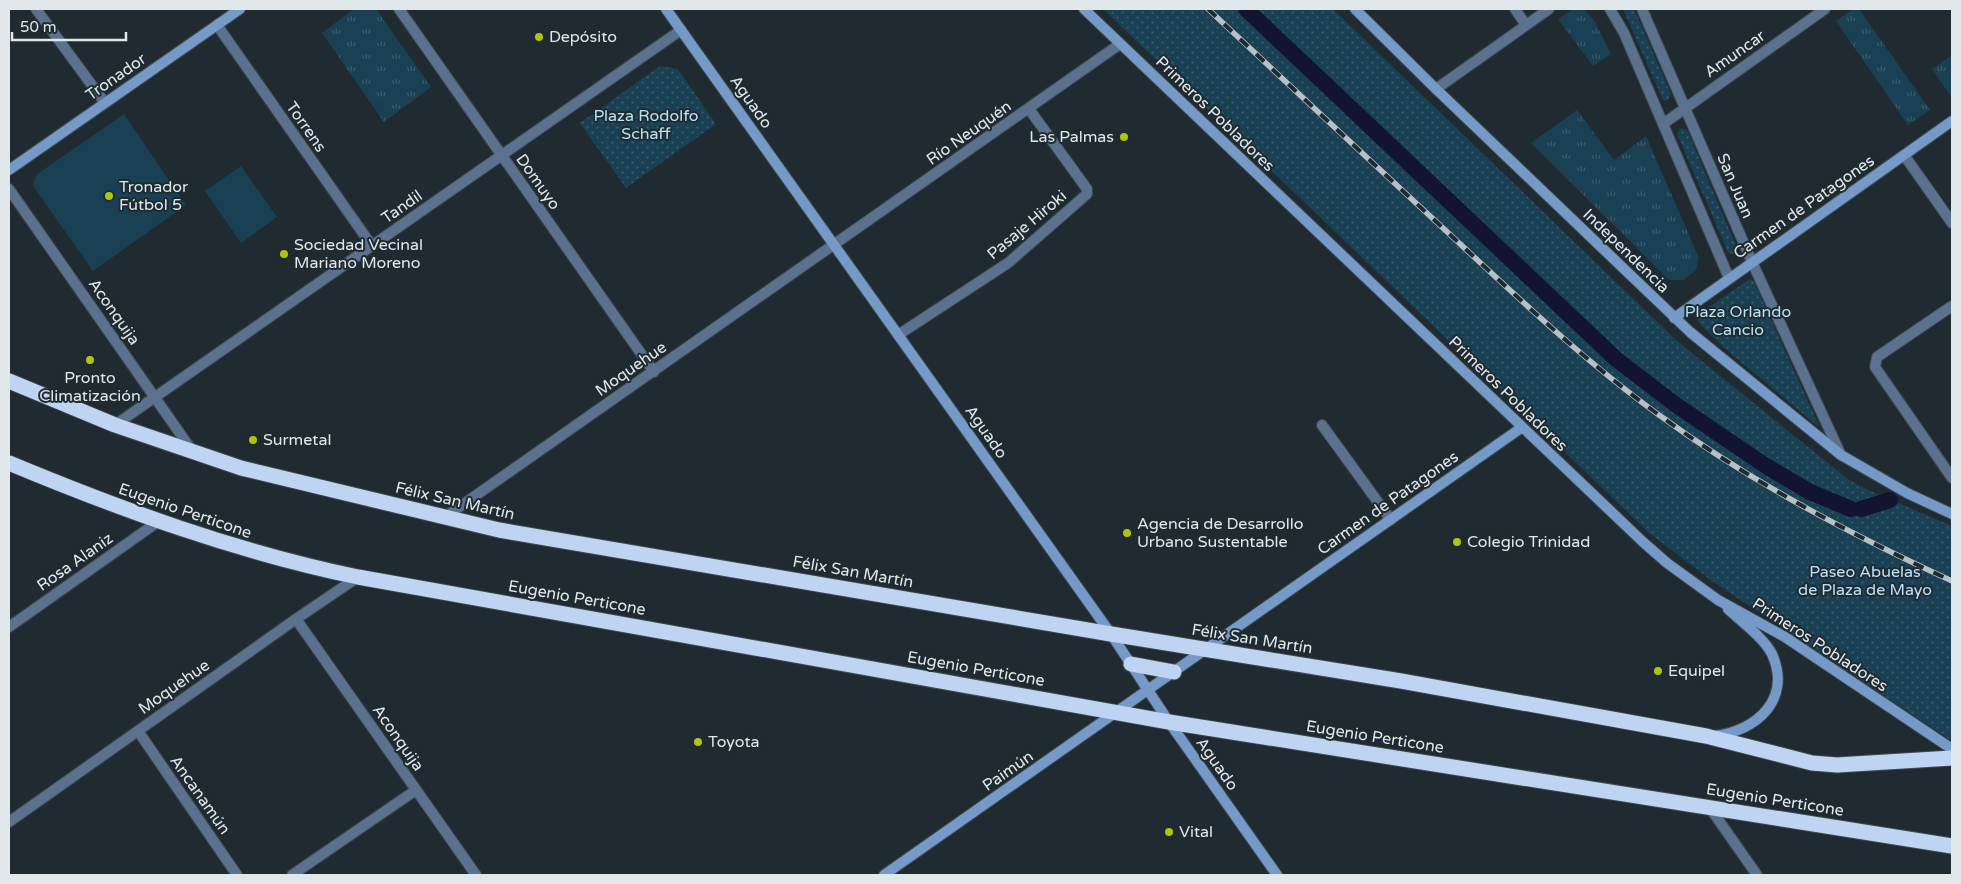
<svg xmlns="http://www.w3.org/2000/svg" width="1961" height="884" font-family="'Varela Round',sans-serif">
<defs>
<pattern id="grass-tufts" width="24" height="20" patternUnits="userSpaceOnUse" patternTransform="scale(1.25)"><rect width="24" height="20" fill="#1a4053"/><path d="M3 7l-1-3M5 7V3M7 7l1-3M15 17l-1-3M17 17v-4M19 17l1-3" fill="none" stroke="#3b5c6c"/></pattern>
<pattern id="park-dots" width="8" height="8" patternUnits="userSpaceOnUse" patternTransform="scale(1.25)"><rect width="8" height="8" fill="#1a4053"/><path d="M2 2h.1M6 6h.1" fill="none" stroke="#3b5c6c" stroke-width="1.8" stroke-linecap="round"/></pattern>
</defs>
<rect width="100%" height="100%" fill="#1f2b31"/>
<g fill="url(#grass-tufts)">
<polygon points="354,9 376,9 431,87 384,122 322,33"/>
<polygon points="1573,9 1583,9 1594,20 1611,54 1593,66 1558,19"/>
<polygon points="1853,9 1859,9 1930,110 1908,125 1836,21"/>
<polygon points="1952,55 1952,94 1950,95 1932,69"/>
<polygon points="1577,110 1614,160 1646,136 1699,258 1696,270 1683,280 1669,280 1531,143"/>
</g>
<g fill="url(#park-dots)">
<polygon points="1103,9 1333,9 1673,337 1693,354 1849,480 1868,490 1952,526 1952,741 1712,581 1648,532"/>
<polygon points="1623,9 1634,9 1671,94 1668,100 1664,101 1662,98"/>
<polygon points="660,66 678,69 716,124 626,188 580,123"/>
<polygon points="1681,128 1687,130 1737,248 1734,254 1730,254 1728,252 1677,134"/>
<polygon points="1750,279 1754,282 1820,428 1723,347 1699,323 1697,318 1700,313"/>
</g>
<g fill="#1a4053">
<polygon points="124,114 186,205 93,271 33,186 36,175"/>
<polygon points="241,166 277,217 241,243 205,191"/>
</g>
<g fill="none" stroke-linecap="round" stroke-linejoin="round">
<g stroke="#131432" stroke-width="16">
<polyline points="1246,9 1616,359 1676,405 1766,466 1810,492 1851,509"/>
<polyline points="1861,509 1890,500"/>
</g>
<defs>
<g id="street">
<polyline points="36,9 105,103"/>
<polyline points="399,9 654,372"/>
<polyline points="1515,9 1526,25"/>
<polyline points="1610,9 1624,33 1729,278"/>
<polyline points="1642,9 1752,262 1841,455"/>
<polyline points="217,25 372,246"/>
<polyline points="1436,89 1549,9"/>
<polyline points="1663,124 1825,9"/>
<polyline points="1904,155 1952,223"/>
<polyline points="9,189 193,452"/>
<polyline points="1952,306 1877,357 1875,367 1952,478"/>
<polyline points="898,335 1008,263 1087,194 1087,189 1029,109"/>
<polyline points="115,425 681,30"/>
<polyline points="1322,425 1391,520"/>
<polyline points="445,517 1120,44"/>
<polyline points="296,619 476,875"/>
<polyline points="9,627 159,521"/>
<polyline points="138,731 237,875"/>
<polyline points="1710,808 1757,875"/>
<polyline points="9,822 296,619 358,577"/>
<polyline points="292,875 416,790"/>
</g>
<g id="secondary">
<polyline points="666,9 1111,634 1169,722 1277,875"/>
<polyline points="1084,9 1643,542 1667,563 1718,600 1785,637 1952,749"/>
<polyline points="1355,9 1436,89 1690,332 1841,455 1907,493 1952,514"/>
<polyline points="9,170 240,9"/>
<polyline points="1674,318 1952,121"/>
<path d="M 1714,736 C 1757,731 1792,699 1772,654 C 1764,638 1741,621 1728,609"/>
<polyline points="884,875 1521,428"/>
</g>
<g id="highway">
<polyline points="9,381 115,425 241,468 499,530 1111,634 1401,681 1706,736 1812,763 1837,765 1952,758"/>
<path d="M 9,463 C 122,510 237,552 358,577 L 1169,722 L 1952,846"/>
<polyline points="1131,664 1174,672"/>
</g>
</defs>
<use href="#street" stroke="#3e494f" stroke-width="12"/>
<use href="#secondary" stroke="#3e494f" stroke-width="12"/>
<use href="#highway" stroke="#3e494f" stroke-width="17"/>
<use href="#street" stroke="#5b718e" stroke-width="10"/>
<use href="#secondary" stroke="#769ac8" stroke-width="10"/>
<use href="#highway" stroke="#bed4f2" stroke-width="15"/>
<defs>
<path id="rail" d="M 1208,9 C 1286,82 1365,156 1444,229 C 1514,294 1582,359 1659,415 C 1751,482 1850,534 1952,581"/>
</defs>
<use href="#rail" stroke="#b7c0c4" stroke-width="5.5"/>
<use href="#rail" stroke="#1f2b31" stroke-width="4" stroke-dasharray="11" stroke-linecap="butt"/>
</g>
<g fill="#adc60d" stroke="#1f2b31" stroke-width="2">
<circle cx="539" cy="37" r="5"/>
<circle cx="1124" cy="137" r="5"/>
<circle cx="109" cy="196" r="5"/>
<circle cx="284" cy="254" r="5"/>
<circle cx="90" cy="360" r="5"/>
<circle cx="253" cy="440" r="5"/>
<circle cx="1127" cy="533" r="5"/>
<circle cx="1457" cy="542" r="5"/>
<circle cx="1658" cy="671" r="5"/>
<circle cx="698" cy="742" r="5"/>
<circle cx="1169" cy="832" r="5"/>
</g>
<g text-anchor="middle" dominant-baseline="central" stroke-width="4" stroke-linejoin="round" paint-order="stroke">
<g font-size="16" fill="#e0e8ec" stroke="#1f2b31" text-anchor="start">
<text x="549" y="37">Depósito</text>
<text x="1114" y="137" text-anchor="end">Las Palmas</text>
<text x="119" y="187">Tronador<tspan x="119" dy="18">Fútbol 5</tspan></text>
<text x="294" y="245">Sociedad Vecinal<tspan x="294" dy="18">Mariano Moreno</tspan></text>
<text x="90" y="378" text-anchor="middle">Pronto<tspan x="90" dy="18">Climatización</tspan></text>
<text x="263" y="440">Surmetal</text>
<text x="1137" y="524">Agencia de Desarrollo<tspan x="1137" dy="18">Urbano Sustentable</tspan></text>
<text x="1467" y="542">Colegio Trinidad</text>
<text x="1668" y="671">Equipel</text>
<text x="708" y="742">Toyota</text>
<text x="1179" y="832">Vital</text>
</g>
<g font-size="16" fill="#e0e8ec" stroke="#1f2b31">
<text transform="translate(1735 54) rotate(-35)">Amuncar</text>
<text transform="translate(116 77) rotate(-35)">Tronador</text>
<text transform="translate(751 102) rotate(55)">Aguado</text>
<text transform="translate(1215 114) rotate(44)">Primeros Pobladores</text>
<text transform="translate(306 127) rotate(55)">Torrens</text>
<text transform="translate(969 133) rotate(-35)">Río Neuquén</text>
<text transform="translate(538 182) rotate(55)">Domuyo</text>
<text transform="translate(1735 186) rotate(67)">San Juan</text>
<text transform="translate(402 207) rotate(-35)">Tandil</text>
<text transform="translate(1804 207) rotate(-35)">Carmen de Patagones</text>
<text transform="translate(1027 225) rotate(-40)">Pasaje Hiroki</text>
<text transform="translate(1626 251) rotate(44)">Independencia</text>
<text transform="translate(114 312) rotate(55)">Aconquija</text>
<text transform="translate(631 369) rotate(-35)">Moquehue</text>
<text transform="translate(1508 394) rotate(44)">Primeros Pobladores</text>
<text transform="translate(986 432) rotate(55)">Aguado</text>
<text transform="translate(455 501) rotate(13)">Félix San Martín</text>
<text transform="translate(1388 503) rotate(-35)">Carmen de Patagones</text>
<text transform="translate(185 511) rotate(19)">Eugenio Perticone</text>
<text transform="translate(75 562) rotate(-35)">Rosa Alaniz</text>
<text transform="translate(853 572) rotate(10)">Félix San Martín</text>
<text transform="translate(577 598) rotate(10)">Eugenio Perticone</text>
<text transform="translate(1252 639) rotate(9)">Félix San Martín</text>
<text transform="translate(1820 645) rotate(33)">Primeros Pobladores</text>
<text transform="translate(976 669) rotate(10)">Eugenio Perticone</text>
<text transform="translate(174 687) rotate(-35)">Moquehue</text>
<text transform="translate(1375 737) rotate(9)">Eugenio Perticone</text>
<text transform="translate(398 738) rotate(55)">Aconquija</text>
<text transform="translate(1217 764) rotate(55)">Aguado</text>
<text transform="translate(1008 771) rotate(-35)">Paimún</text>
<text transform="translate(200 795) rotate(55)">Ancanamún</text>
<text transform="translate(1775 800) rotate(9)">Eugenio Perticone</text>
</g>
<g font-size="16" fill="#b9e2f8" stroke="#1f2b31">
<text x="646" y="116">Plaza Rodolfo<tspan x="646" dy="18">Schaff</tspan></text>
<text x="1738" y="312">Plaza Orlando<tspan x="1738" dy="18">Cancio</tspan></text>
<text x="1865" y="572">Paseo Abuelas<tspan x="1865" dy="18">de Plaza de Mayo</tspan></text>
</g>
</g>
<rect width="1961" height="884" fill="none" stroke="#e0e8ec" stroke-width="20"/>
<path d="M12 32v8h114v-8" fill="none" stroke="#e0e8ec" stroke-width="2.5"/>
<text x="20" y="32" font-size="15" fill="#e0e8ec" stroke="#1f2b31" stroke-width="4" paint-order="stroke">50 m</text>
</svg>
